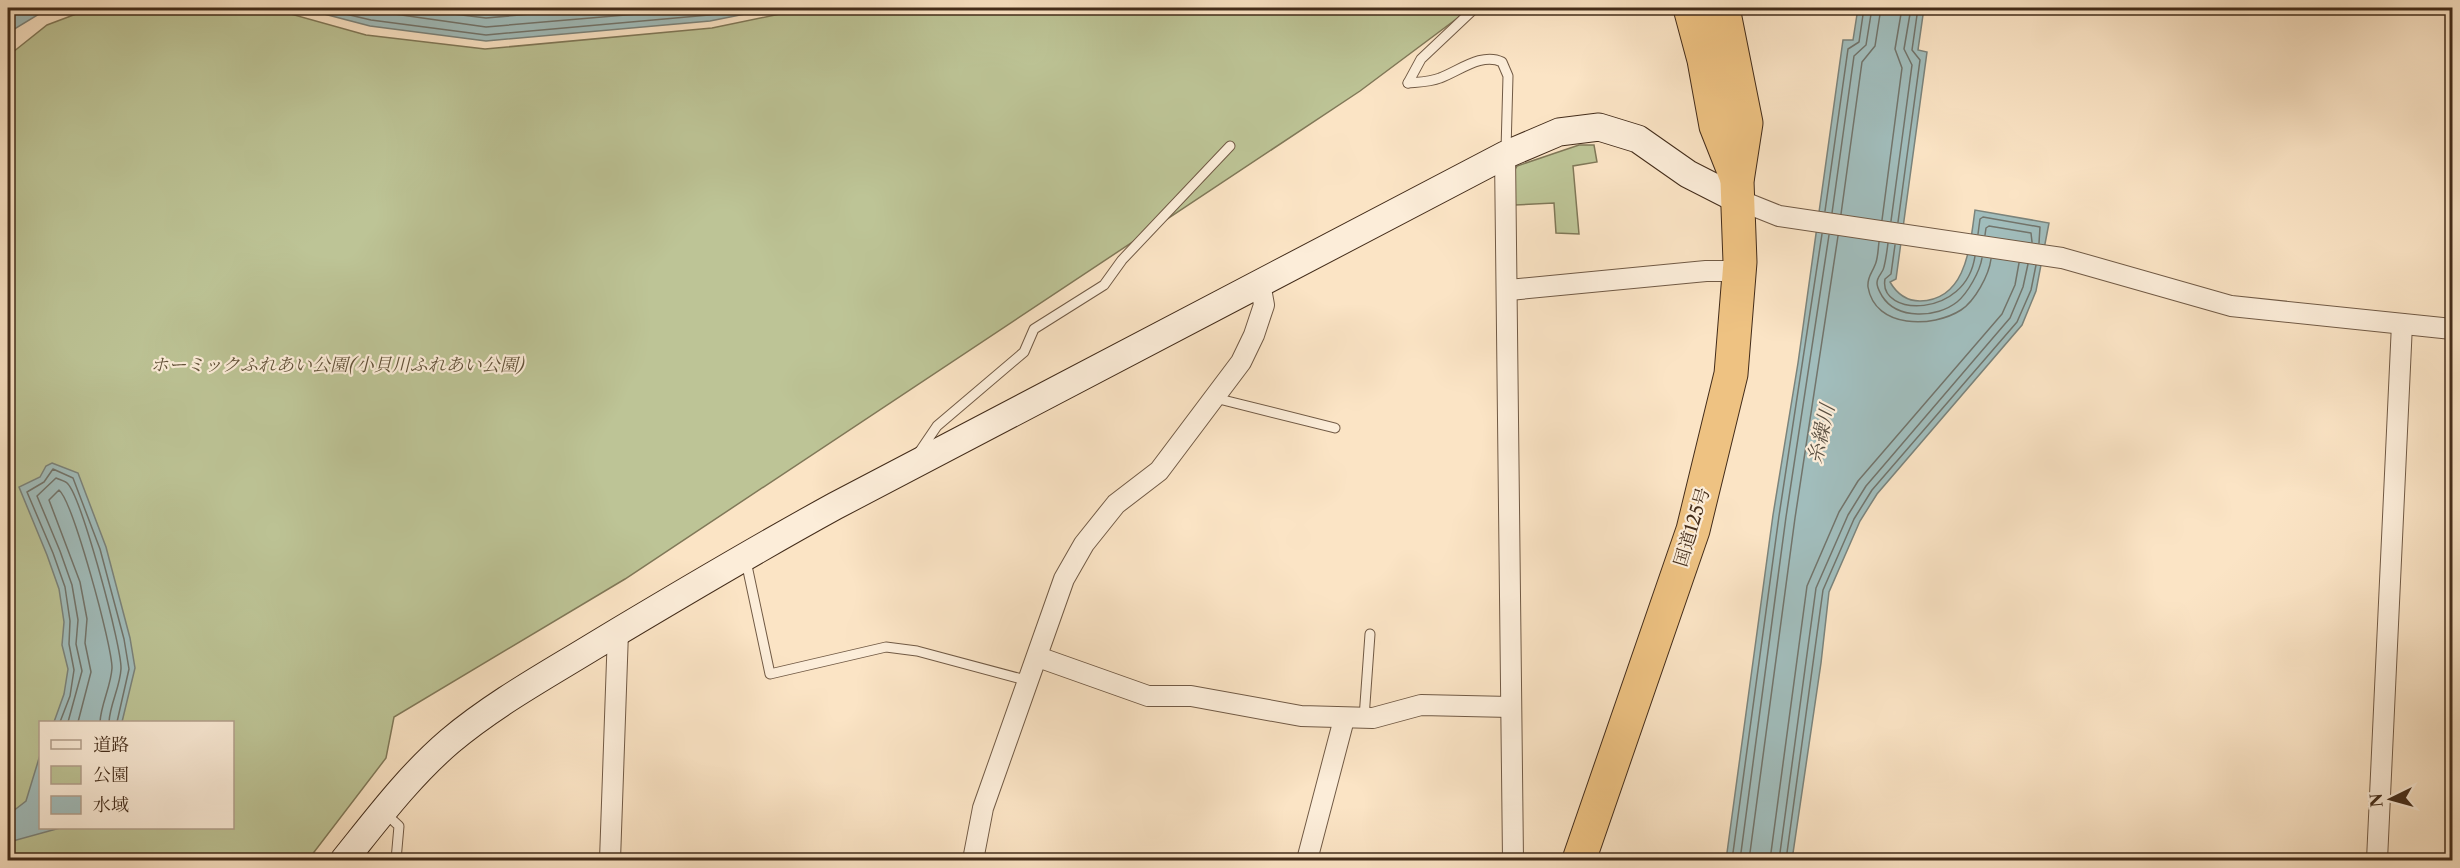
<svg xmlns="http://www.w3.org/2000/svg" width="2460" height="868" font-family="'Libre Caslon Text','Noto Serif JP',serif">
<rect width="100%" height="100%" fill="#fbe4c5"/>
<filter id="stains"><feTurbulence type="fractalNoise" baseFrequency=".00333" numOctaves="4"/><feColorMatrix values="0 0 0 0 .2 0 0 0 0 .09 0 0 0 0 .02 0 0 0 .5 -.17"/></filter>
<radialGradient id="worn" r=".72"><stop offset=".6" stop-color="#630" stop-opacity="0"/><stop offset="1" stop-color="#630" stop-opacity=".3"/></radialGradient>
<g fill="#bdc496" stroke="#807858" stroke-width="1.5" fill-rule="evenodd">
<path d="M 92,8 L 287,8 L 287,13 L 366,35 L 485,49 L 712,28 L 809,8 L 1471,8 L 1360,91 L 625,579 L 394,717 L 386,758 L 308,860 L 8,860 L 8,56 L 47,25 ZM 40,722 L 232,722 L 232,828 L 40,828 Z"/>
<polygon points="1579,145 1594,145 1597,162 1573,166 1579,234 1556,233 1554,203 1515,205 1514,171 1517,166"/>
</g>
<g fill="#a1bdbc" stroke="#7b837b" stroke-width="1.5">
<polygon points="8,8 49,8 8,33"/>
<polygon points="301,8 775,8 710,21 486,41 370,26"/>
<path d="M 1858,8 L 1924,8 L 1918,50 L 1927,52 L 1896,279 L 1890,282 C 1897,294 1906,301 1920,301 C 1967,300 1970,245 1975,210 L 2049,223 L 2036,291 L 2022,325 L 1877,494 L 1860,521 L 1829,592 L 1821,663 L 1792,860 L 1726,860 L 1773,515 L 1798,363 L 1843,40 L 1853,40 Z"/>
<polygon points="52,463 78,473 106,547 130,638 135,668 122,722 54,722 64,694 68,669 62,645 64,622 59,589 47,555 19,487 40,477 46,466"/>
<polygon points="40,755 40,828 60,828 13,841 8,838 8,815 26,801"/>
</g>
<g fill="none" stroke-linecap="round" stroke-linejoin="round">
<g stroke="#72746b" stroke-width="1.5">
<polyline points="320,8 371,20 486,35 709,15 745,8"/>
<polyline points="352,8 486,27 708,8"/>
<polyline points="405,8 486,18 599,8"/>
<polyline points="1825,211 1848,49 1859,42 1864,8"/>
<polyline points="1832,213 1854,56 1866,45 1872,8"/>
<polyline points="1841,214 1862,62 1875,46 1881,8"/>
<polyline points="1882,220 1902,68 1895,49 1902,8"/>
<polyline points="1891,221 1912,65 1904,49 1911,8"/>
<polyline points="1898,222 1920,60 1912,50 1918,8"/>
<polyline points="1978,234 1980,219 1983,217 2040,227 2039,243"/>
<polyline points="1985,235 1986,228 1989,226 2031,233 2032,242"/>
<path d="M 1879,242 C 1878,249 1878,259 1875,265 C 1872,273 1867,277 1868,287 C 1875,329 1933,328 1961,310 C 1975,301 1989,275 1991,259"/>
<path d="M 1888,243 C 1887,251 1886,259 1884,267 C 1883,273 1877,276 1877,283 C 1877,288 1880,292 1882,296 C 1897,320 1937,318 1957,302 C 1968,293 1980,271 1982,258"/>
<path d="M 1895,245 L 1891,274 L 1885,279 C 1878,317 1966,319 1975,256"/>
<polyline points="60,722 70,696 74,670 69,644 70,621 65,587 53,553 27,492 44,482 53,469 73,478 100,549 124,639 129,669 117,722"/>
<path d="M 68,722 L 82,671 L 76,644 L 78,620 L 72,585 L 60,551 L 37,496 L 56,478 C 60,480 66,481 68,484 C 82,500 122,647 121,669 C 120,687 110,704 109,722"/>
<path d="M 78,722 L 91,672 L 85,643 L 87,619 L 80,582 L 49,500 L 59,490 C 73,502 112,645 112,668 C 111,686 101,704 100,722"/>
<polyline points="1732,860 1779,516 1822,234"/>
<polyline points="1740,860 1786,517 1829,235"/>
<polyline points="1749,860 1795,518 1838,236"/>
<polyline points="1770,860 1807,586 1839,512 1858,481 2002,314 2015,285 2019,263"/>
<polyline points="1779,860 1816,588 1848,515 1866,486 2010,318 2023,287 2028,264"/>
<polyline points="1786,860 1823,590 1854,519 1872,490 2017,322 2031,290 2036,265"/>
</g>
<defs>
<g id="lane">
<path d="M 1408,83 C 1419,82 1430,82 1440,78 C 1459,71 1482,52 1502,62 L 1508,76 L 1506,150"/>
<polyline points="1408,83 1421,59 1475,8"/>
<polyline points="1215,398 1335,428"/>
<polyline points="918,454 937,426 1024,352 1034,329 1104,285 1122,260 1230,146"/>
<polyline points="746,561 770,674 886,647 917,651 1029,681"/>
<polyline points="1364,718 1370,634"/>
<polyline points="385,813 399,826 396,860"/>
</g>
<g id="street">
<polyline points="1505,155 1513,860"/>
<polyline points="1739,200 1779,216 2062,258 2231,306 2452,329"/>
<polyline points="1509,290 1706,271 1739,271"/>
<polyline points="1038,657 1148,696 1191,696 1301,716 1373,718 1421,705 1510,707"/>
<polyline points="610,860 618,632"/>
<polyline points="973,860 983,808 1064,579 1084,544 1116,504 1159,471 1241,362 1254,335 1264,305 1260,283"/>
<polyline points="1307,860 1344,719"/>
<polyline points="2377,860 2402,324"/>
</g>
<path id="secondary" d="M 344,860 C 377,819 409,776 450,741 C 494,704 545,676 594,646 C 674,598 753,551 835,506 L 1505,155 L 1559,132 L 1599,127 L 1638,139 L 1688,174 L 1739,200"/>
<g id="highway">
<polyline points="1690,8 1704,60 1716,126 1737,179"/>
<polyline points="1579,860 1693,530 1731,374 1740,262 1737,181 1746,123 1723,8"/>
</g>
</defs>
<use href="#lane" stroke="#715a45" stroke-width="11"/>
<use href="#street" stroke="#715a45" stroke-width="22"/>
<use href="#secondary" stroke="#432c1a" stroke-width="29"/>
<use href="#highway" stroke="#432c1a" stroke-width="35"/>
<use href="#lane" stroke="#fcedd9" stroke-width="9"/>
<use href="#street" stroke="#fcedd9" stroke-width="20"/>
<use href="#secondary" stroke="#fcedd9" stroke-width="27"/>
<use href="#highway" stroke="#eec282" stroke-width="33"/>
</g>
<g text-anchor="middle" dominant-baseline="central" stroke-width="4.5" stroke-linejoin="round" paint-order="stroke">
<g font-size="18" font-style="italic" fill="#625239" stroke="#fcedd9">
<text x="338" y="365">ホーミックふれあい公園(小貝川ふれあい公園)</text>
</g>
<g font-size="18" fill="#432c1a" stroke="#fcedd9">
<text transform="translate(1692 527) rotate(-73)">国道125号</text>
</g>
<g font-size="20" font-style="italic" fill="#5a5042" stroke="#fcedd9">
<text transform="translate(1821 434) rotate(-77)">糸繰川</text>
</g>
</g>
<rect width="2460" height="868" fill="none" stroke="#fbe4c5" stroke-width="30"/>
<rect x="9" y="9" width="2442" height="850" fill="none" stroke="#432c1a" stroke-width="3"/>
<rect x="15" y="15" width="2430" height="838" fill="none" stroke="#432c1a" stroke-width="1.5"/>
<rect x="39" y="721" width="195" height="108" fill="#fcedd9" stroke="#b2a08d" stroke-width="1.5"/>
<rect x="51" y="740" width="30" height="9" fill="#fcedd9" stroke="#b2a08d" stroke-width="1.5"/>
<text x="93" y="751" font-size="18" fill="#432c1a">道路</text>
<rect x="51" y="766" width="30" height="18" fill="#bdc496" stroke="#b2a08d" stroke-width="1.5"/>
<text x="93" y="781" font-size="18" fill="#432c1a">公園</text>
<rect x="51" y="796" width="30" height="18" fill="#a1bdbc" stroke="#b2a08d" stroke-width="1.5"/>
<text x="93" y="811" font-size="18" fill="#432c1a">水域</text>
<g transform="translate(2391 799) rotate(265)" stroke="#fcedd9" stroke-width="4.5" paint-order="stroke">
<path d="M0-4.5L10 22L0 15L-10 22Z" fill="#432c1a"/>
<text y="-9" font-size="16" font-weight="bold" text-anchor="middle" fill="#432c1a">N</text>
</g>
<rect width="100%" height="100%" filter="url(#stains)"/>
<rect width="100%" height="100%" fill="url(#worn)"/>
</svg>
